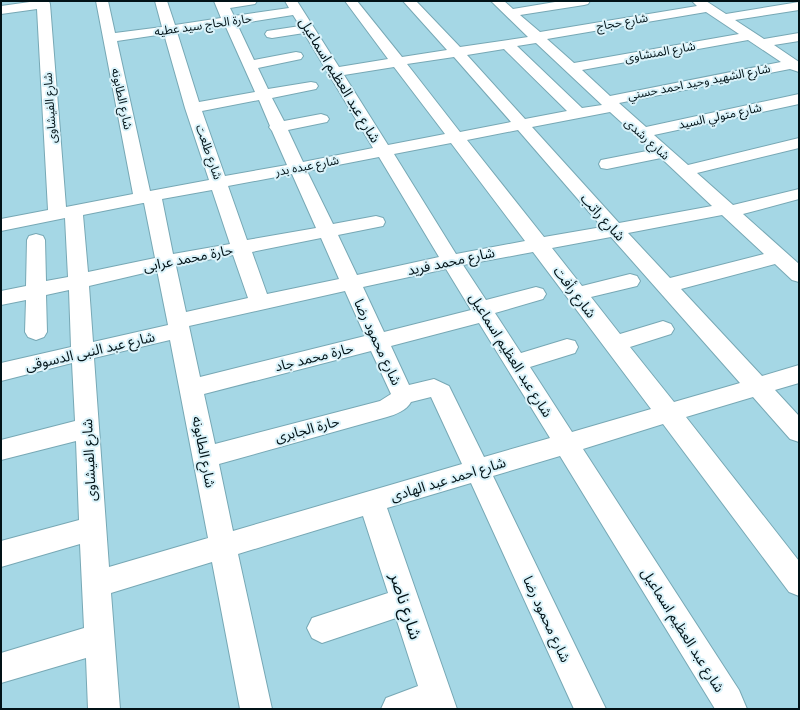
<svg xmlns="http://www.w3.org/2000/svg" width="800" height="710" font-family="Roboto,'Noto Sans Arabic',sans-serif">
<rect width="100%" height="100%" fill="#a5d7e5"/>
<g fill="none" stroke-linecap="round" stroke-linejoin="round">
<defs>
<path id="minor" d="M 37,1 L 49,1 L 50,4 L 66,207 L 133,194 L 96,1 L 108,1 L 115,33 L 162,27 L 155,1 L 167,1 L 175,25 L 221,18 L 214,1 L 257,1 L 255,4 L 230,8 L 234,16 L 289,8 L 285,1 L 297,1 L 339,67 L 388,59 L 345,1 L 357,1 L 402,57 L 447,50 L 403,1 L 416,1 L 460,47 L 528,37 L 491,1 L 504,1 L 513,9 L 561,1 L 590,1 L 588,4 L 584,5 L 520,15 L 540,32 L 697,6 L 692,1 L 706,1 L 726,14 L 799,2 L 799,10 L 735,20 L 764,39 L 799,33 L 799,41 L 774,45 L 799,62 L 799,72 L 790,69 L 619,103 L 646,127 L 799,94 L 799,104 L 654,135 L 688,165 L 799,138 L 799,148 L 697,173 L 733,205 L 799,189 L 799,199 L 743,214 L 799,264 L 799,282 L 792,280 L 775,264 L 681,289 L 762,376 L 799,365 L 799,383 L 775,390 L 799,416 L 799,442 L 790,439 L 753,397 L 686,417 L 799,561 L 799,596 L 789,592 L 663,424 L 583,449 L 739,690 L 747,709 L 715,709 L 560,456 L 493,476 L 606,709 L 574,709 L 471,483 L 387,508 L 457,709 L 381,709 L 386,698 L 418,686 L 396,618 L 322,643 L 312,638 L 307,628 L 312,618 L 388,593 L 363,516 L 238,554 L 272,709 L 240,709 L 212,562 L 111,593 L 120,709 L 88,709 L 86,658 L 1,683 L 1,653 L 84,628 L 80,544 L 1,567 L 1,541 L 79,520 L 76,441 L 1,460 L 1,440 L 75,421 L 72,363 L 1,381 L 1,363 L 71,347 L 69,290 L 46,295 L 47,332 L 44,337 L 36,340 L 28,337 L 25,332 L 26,300 L 1,305 L 1,291 L 26,286 L 27,240 L 29,236 L 36,234 L 43,236 L 45,240 L 46,281 L 68,277 L 65,218 L 1,231 L 1,219 L 48,210 L 37,9 L 1,14 L 1,6 ZM 706,12 L 739,34 L 574,63 L 547,39 ZM 293,15 L 300,26 L 267,31 L 265,34 L 267,37 L 272,38 L 304,33 L 373,148 L 303,162 L 288,130 L 327,122 L 329,119 L 327,116 L 321,114 L 284,121 L 272,98 L 316,89 L 318,86 L 316,83 L 311,82 L 268,89 L 258,68 L 301,59 L 303,56 L 301,53 L 296,52 L 254,60 L 237,24 ZM 225,25 L 255,92 L 199,102 L 177,32 ZM 164,34 L 185,108 L 209,180 L 150,191 L 117,41 ZM 748,40 L 781,62 L 610,96 L 582,70 ZM 536,43 L 601,104 L 602,105 L 582,108 L 517,46 ZM 504,49 L 567,111 L 525,119 L 467,55 ZM 454,57 L 511,122 L 460,132 L 407,64 ZM 394,67 L 445,134 L 388,145 L 344,75 ZM 259,100 L 270,126 L 269,127 L 272,131 L 287,165 L 225,176 L 202,111 ZM 610,112 L 652,150 L 601,160 L 599,164 L 601,168 L 607,169 L 661,158 L 712,206 L 619,223 L 532,127 ZM 518,130 L 602,227 L 544,237 L 467,140 ZM 451,143 L 525,241 L 456,254 L 394,154 ZM 379,157 L 439,257 L 357,275 L 338,235 L 383,226 L 385,222 L 383,218 L 376,216 L 333,224 L 307,171 ZM 292,174 L 316,228 L 247,240 L 228,186 ZM 212,190 L 230,244 L 173,254 L 162,199 ZM 143,203 L 144,203 L 155,258 L 88,272 L 83,215 ZM 722,215 L 764,254 L 670,278 L 628,233 ZM 611,237 L 740,383 L 674,402 L 630,347 L 671,334 L 674,329 L 671,324 L 663,321 L 620,334 L 591,297 L 637,286 L 640,281 L 637,276 L 630,274 L 582,286 L 552,248 ZM 321,238 L 339,279 L 267,294 L 252,252 ZM 533,252 L 651,409 L 572,432 L 530,367 L 575,353 L 578,347 L 575,341 L 567,339 L 521,353 L 495,313 L 543,299 L 546,294 L 543,289 L 536,287 L 486,300 L 463,265 ZM 233,255 L 248,298 L 186,312 L 176,266 ZM 446,269 L 471,310 L 384,332 L 363,287 ZM 157,270 L 168,325 L 93,342 L 89,286 ZM 345,291 L 365,336 L 200,377 L 189,326 ZM 479,323 L 550,438 L 484,457 L 449,386 L 434,379 L 409,385 L 391,346 ZM 170,340 L 208,538 L 109,567 L 94,358 ZM 371,351 L 391,394 L 380,401 L 215,444 L 204,394 ZM 431,397 L 462,464 L 233,531 L 219,464 L 387,417 C 395,415 407,410 411,402 Z"/>
</defs>
<use href="#minor" stroke="#77a8b5" stroke-width="2"/>
<use href="#minor" fill="#fff" fill-rule="evenodd"/>
</g>
<g text-anchor="middle" dominant-baseline="central" stroke-width="4" stroke-linejoin="round" paint-order="stroke">
<g font-size="12" fill="#011217" stroke="#dbf3fa">
<text transform="translate(622 22) rotate(-10)">شارع حجاج</text>
<text transform="translate(203 25) rotate(-8)">حارة الحاج سيد عطيه</text>
<text transform="translate(660 52) rotate(-10)">شارع المنشاوى</text>
<text transform="translate(699 82) rotate(-11)">شارع الشهيد وحيد احمد حسني</text>
<text transform="translate(122 99) rotate(78)">شارع الطابونه</text>
<text transform="translate(50 108) rotate(-94)">شارع الفيشاوى</text>
<text transform="translate(720 116) rotate(-12)">شارع متولي السيد</text>
<text transform="translate(647 139) rotate(42)">شارع رشدى</text>
<text transform="translate(209 152) rotate(71)">شارع طلعت</text>
<text transform="translate(307 166) rotate(-11)">شارع عبده بدر</text>
</g>
<g font-size="14" fill="#011217" stroke="#dbf3fa">
<text transform="translate(340 80) rotate(59)">شارع عبد العظيم اسماعيل</text>
<text transform="translate(603 217) rotate(48)">شارع راتب</text>
<text transform="translate(188 258) rotate(-11)">حارة محمد عرابى</text>
<text transform="translate(451 261) rotate(-12)">شارع محمد فريد</text>
<text transform="translate(575 292) rotate(53)">شارع رأفت</text>
<text transform="translate(378 342) rotate(65)">شارع محمود رضا</text>
<text transform="translate(90 351) rotate(-13)">شارع عبد النبى الدسوقى</text>
<text transform="translate(511 355) rotate(58)">شارع عبد العظيم اسماعيل</text>
<text transform="translate(314 357) rotate(-14)">حارة محمد جاد</text>
<text transform="translate(307 429) rotate(-15)">حارة الجابرى</text>
<text transform="translate(204 452) rotate(79)">شارع الطابونه</text>
<text transform="translate(89 460) rotate(-93)">شارع الفيشاوى</text>
<text transform="translate(448 479) rotate(-17)">شارع احمد عبد الهادى</text>
<text transform="translate(547 619) rotate(65)">شارع محمود رضا</text>
<text transform="translate(683 630) rotate(58)">شارع عبد العظيم اسماعيل</text>
</g>
<g font-size="17" fill="#011217" stroke="#dbf3fa">
<text transform="translate(406 606) rotate(72)">شارع ناصر</text>
</g>
</g>
<rect width="800" height="710" fill="none" stroke="#011217" stroke-width="4"/>
</svg>
